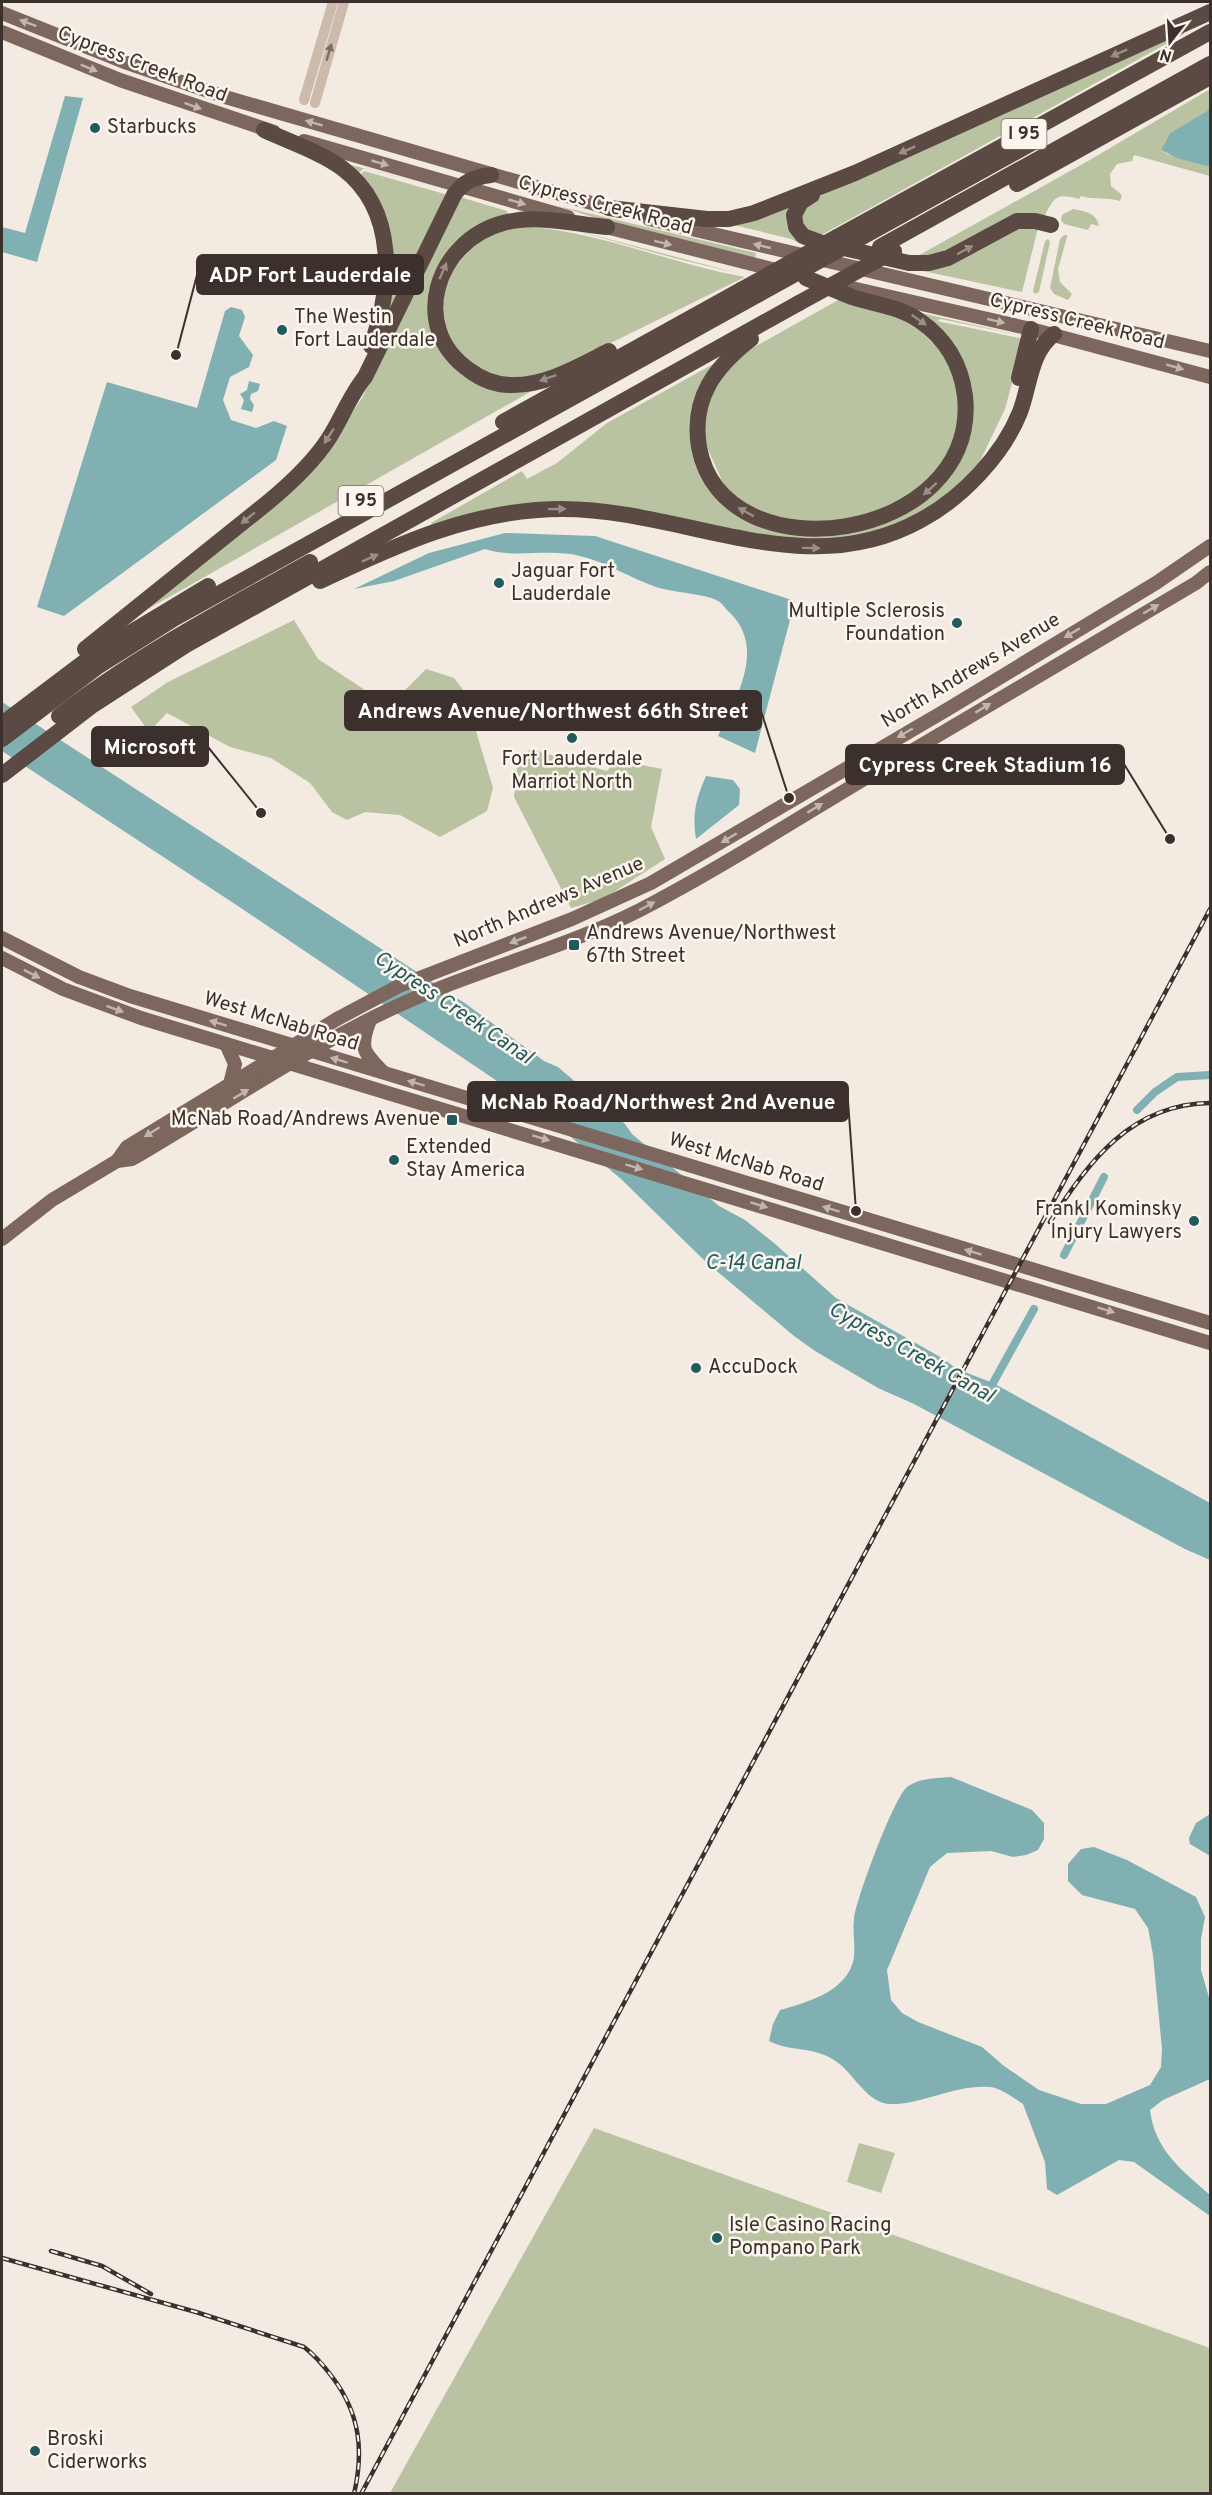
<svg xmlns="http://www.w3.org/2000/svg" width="1212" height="2495" font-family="Overpass,sans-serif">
<rect width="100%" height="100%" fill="#f3eae1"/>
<g fill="#b9c3a1">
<polygon points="1182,30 1184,34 818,237 805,231 800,212 809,201"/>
<path d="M 1210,89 L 1210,109 L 1170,133 L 1161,150 L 1167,154 L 1210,167 L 1210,176 L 1134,155 L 1132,161 L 1117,164 L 1110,174 L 1111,186 L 1122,195 L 1120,201 C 1107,197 1094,200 1081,196 L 1079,199 C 1053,192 1055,199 1043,218 L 953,250 L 914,258 L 1088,161 Z"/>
<polygon points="344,163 450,191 364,168 356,176"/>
<polygon points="364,171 448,195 379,341 390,279 358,177"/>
<polygon points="460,197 507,211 509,218 485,225 433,290 455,362 537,388 141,613 325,453 362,398"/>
<polygon points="790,204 802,244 791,239 734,225"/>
<polygon points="558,206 756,253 755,258 599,219"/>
<path d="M 1073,209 C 1084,211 1097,213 1099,226 L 1091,224 L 1088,230 L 1064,224 L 1061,220 L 1062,215 Z"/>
<polygon points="555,225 741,274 674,258"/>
<path d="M 523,226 C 598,231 671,264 745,277 L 566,365 L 540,375 L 517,378 L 496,378 L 468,364 L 442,326 L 444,281 L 482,235 Z"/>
<polygon points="1016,226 1038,228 1022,292 923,271"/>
<polygon points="1064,235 1067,235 1067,237 1058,269 1060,282 1072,294 1068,300 1054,294 1050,288 1060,239"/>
<polygon points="1048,239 1050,242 1039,292 1035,294 1033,291 1045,241"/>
<polygon points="840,299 911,322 950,360 962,413 944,469 895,506 826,524 766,516 727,492 703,438 708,403 723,373 749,350"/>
<polygon points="921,313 1024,336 940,319 932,325"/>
<polygon points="937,321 1024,339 1005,409 980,461 968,476 939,503 878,533 805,542 619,508 432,526 431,523 522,471 527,479 557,463 607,423 715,363 699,394 714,490 791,530 919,502 970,414 933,326"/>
<polygon points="294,620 318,659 377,698 405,690 426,669 454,678 464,691 493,788 487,811 440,837 400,815 365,812 347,820 332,812 310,783 271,758 230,747 167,713 149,732 131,707 168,682"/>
<polygon points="530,749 607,771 617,760 662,769 651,827 665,859 603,899 571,908 514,797 517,768"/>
<polygon points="594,2128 1210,2348 1210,2493 390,2493"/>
<polygon points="859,2143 895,2153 881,2193 847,2182"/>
</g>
<g fill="#80b0b1">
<polygon points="65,96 83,98 37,262 2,252 2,227 25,233"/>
<polygon points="1210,109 1210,167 1177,158 1161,150 1170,133"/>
<polygon points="231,307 242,310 245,317 239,336 253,355 249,367 230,377 223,400 231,420 256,428 274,421 287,426 276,460 64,616 37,607 107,382 197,408 225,311"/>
<polygon points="249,381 260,384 258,391 251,394 250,399 254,405 252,412 241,409 244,400 240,394 247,390"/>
<path d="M 505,533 L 595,536 L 795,601 L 755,753 L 718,736 C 737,697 767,646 728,611 C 725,608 722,603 718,601 C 704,593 673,593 656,587 C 630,578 606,562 580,556 C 549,548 514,559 485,549 L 394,581 L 354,589 L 429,553 Z"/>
<polygon points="2,702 466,1004 544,1061 558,1067 625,1124 632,1134 719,1206 745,1220 774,1243 836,1298 942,1358 957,1369 993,1383 1210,1503 1210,1560 1185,1549 914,1404 878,1388 815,1351 794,1336 706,1262 621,1179 534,1106 241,908 2,751"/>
<path d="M 706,776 L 733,780 L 740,789 L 739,805 L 696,839 C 692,813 696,799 706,776 Z"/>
<path d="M 951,1777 L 1032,1810 L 1044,1823 L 1044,1839 L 1038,1850 L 1026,1855 L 1013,1857 L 991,1851 L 947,1853 L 930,1867 L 887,1970 L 891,2000 L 902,2013 L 918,2022 L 982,2047 L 1004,2066 L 1039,2090 L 1081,2104 L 1106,2104 L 1150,2085 L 1161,2067 L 1162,2049 L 1153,1955 L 1148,1928 L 1135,1909 L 1082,1895 L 1068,1881 L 1068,1864 L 1081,1849 L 1094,1847 L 1127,1860 L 1196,1897 L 1205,1917 L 1201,1939 L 1201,1970 L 1210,2001 L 1210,2079 L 1163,2100 L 1150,2110 C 1155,2151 1182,2170 1210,2195 L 1210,2216 L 1134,2162 L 1119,2160 L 1057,2195 L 1047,2189 L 1045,2162 L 1023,2104 C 1014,2098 1001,2088 990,2087 C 956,2084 921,2105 891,2104 C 866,2104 854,2072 834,2060 C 812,2046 791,2052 769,2041 L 773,2024 L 780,2010 C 805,2003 842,1993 852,1965 C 857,1953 852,1933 854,1919 C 855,1902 894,1797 907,1787 C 919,1778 937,1778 951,1777 Z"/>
<polygon points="1210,1814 1210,1856 1190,1844 1189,1838 1196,1823"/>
</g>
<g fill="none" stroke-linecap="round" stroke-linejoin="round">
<g stroke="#80b0b1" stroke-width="8">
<polyline points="1137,1110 1155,1092 1177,1077 1210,1075"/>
<polyline points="1064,1255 1104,1177"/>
<polyline points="993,1383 1034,1309"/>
</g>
<g stroke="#ccbaad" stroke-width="10">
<polyline points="304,100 333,2"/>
<polyline points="315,103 344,2"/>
</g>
<g stroke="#7c665d" stroke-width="14">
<polyline points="2,13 127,63 225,97 619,211"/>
<polyline points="2,32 120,80 274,132"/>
<polyline points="304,141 568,217"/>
<polyline points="649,219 1210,351"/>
<polyline points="598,225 780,271"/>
<polyline points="834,284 1031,329 1210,377"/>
<polyline points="2,938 79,977 130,996 1210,1323"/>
<polyline points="2,958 63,989 141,1018 1210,1343"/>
<path d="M 370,1020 C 359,1048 363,1052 383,1072"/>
<polyline points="226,1044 235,1064 230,1084"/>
<path d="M 117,1161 L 132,1159 C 225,1105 314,1042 413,999 C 487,967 567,947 640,910 C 721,868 798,818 876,772 C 983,708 1090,646 1196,583 L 1210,572"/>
<polyline points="2,1239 52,1200 117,1161 127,1147 337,1019 399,986 572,919 651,883 948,709 1156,583 1210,546"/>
</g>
<g stroke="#5b4943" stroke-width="16">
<path d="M 264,130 C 290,142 320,152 342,168 C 398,210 392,288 371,346"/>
<polyline points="1017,184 1210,77"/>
<polyline points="812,195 801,202 794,215 796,227 803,236 822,243 909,263 929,263 948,258 1017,221 1035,221 1051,225"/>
<polyline points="609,208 707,219 729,219 754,213 855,173 1210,12"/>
<path d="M 607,227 C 573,224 536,214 503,223 C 436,241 408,327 469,370 C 481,379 496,385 511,385 C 546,386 579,366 609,351"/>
<polyline points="837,237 1210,32"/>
<polyline points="855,241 1039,139"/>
<polyline points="880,247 1210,64"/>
<path d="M 751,339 C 715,367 691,398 699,447 C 723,580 980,542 965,396 C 961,365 946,339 920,321 C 899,306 876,305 852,297 C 837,291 821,284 806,278"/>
<polyline points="1019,378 1031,329"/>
<polyline points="503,422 741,290"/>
<path d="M 320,581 C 398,544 474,509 562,509 C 685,509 804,585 921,520 C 962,498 1003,455 1020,412 C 1030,386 1030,352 1054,334"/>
<path d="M 85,649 L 267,503 C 290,484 313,463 329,438 C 342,418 350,395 365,377 L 454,195 C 464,181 474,177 491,175"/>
<path d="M 59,716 C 136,656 224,610 310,562"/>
<polyline points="2,724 95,654 208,586"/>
<polyline points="2,739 97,667 175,618 759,294"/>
<polyline points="2,775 93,705 186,645 799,303"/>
</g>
<defs>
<g id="rail">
<path d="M 1050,1222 C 1089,1161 1131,1104 1210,1103"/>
<polyline points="51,2251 102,2266 151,2294"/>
<path d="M 2,2258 L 196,2312 L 304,2347 C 316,2356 324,2366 333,2378 C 360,2414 364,2451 354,2494"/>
<polyline points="361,2494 1210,909"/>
</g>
</defs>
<use href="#rail" stroke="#3b302b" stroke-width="4.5"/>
<use href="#rail" stroke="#fbf5ee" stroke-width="2" stroke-dasharray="7" stroke-linecap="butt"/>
<g stroke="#5b4943" stroke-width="16">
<polyline points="741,290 837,237"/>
<polyline points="759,294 855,241"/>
<polyline points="799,303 894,251"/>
</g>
</g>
<defs><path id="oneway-solid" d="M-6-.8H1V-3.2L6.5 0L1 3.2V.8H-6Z" transform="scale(1.5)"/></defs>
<g fill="#c2b5ad">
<use href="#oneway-solid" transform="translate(28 23) rotate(-159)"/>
<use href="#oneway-solid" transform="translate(89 68) rotate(22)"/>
<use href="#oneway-solid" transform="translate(193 106) rotate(20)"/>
<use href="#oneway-solid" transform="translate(314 123) rotate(-164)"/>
<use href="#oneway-solid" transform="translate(380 163) rotate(16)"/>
<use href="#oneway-solid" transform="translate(517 202) rotate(16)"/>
<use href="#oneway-solid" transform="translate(663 243) rotate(14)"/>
<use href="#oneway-solid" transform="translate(762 246) rotate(-167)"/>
<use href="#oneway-solid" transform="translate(996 321) rotate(13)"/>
<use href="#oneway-solid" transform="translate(1175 367) rotate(16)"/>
<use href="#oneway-solid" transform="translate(1151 609) rotate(-30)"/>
<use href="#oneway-solid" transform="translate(1072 633) rotate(149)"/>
<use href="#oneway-solid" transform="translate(983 708) rotate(-31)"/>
<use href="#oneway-solid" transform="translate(905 733) rotate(150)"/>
<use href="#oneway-solid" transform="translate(815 808) rotate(-31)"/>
<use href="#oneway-solid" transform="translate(729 838) rotate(149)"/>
<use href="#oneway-solid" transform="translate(647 906) rotate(-28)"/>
<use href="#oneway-solid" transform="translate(518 940) rotate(159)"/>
<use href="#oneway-solid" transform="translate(32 974) rotate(27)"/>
<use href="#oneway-solid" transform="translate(115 1009) rotate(20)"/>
<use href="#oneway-solid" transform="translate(218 1023) rotate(-163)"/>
<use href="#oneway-solid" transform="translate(339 1060) rotate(-163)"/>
<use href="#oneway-solid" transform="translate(416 1083) rotate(-163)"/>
<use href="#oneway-solid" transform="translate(241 1094) rotate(-31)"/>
<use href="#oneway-solid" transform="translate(152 1132) rotate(148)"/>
<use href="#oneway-solid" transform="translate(541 1138) rotate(17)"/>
<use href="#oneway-solid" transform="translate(634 1167) rotate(17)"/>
<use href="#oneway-solid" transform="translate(759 1205) rotate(17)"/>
<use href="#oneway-solid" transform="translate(831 1209) rotate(-163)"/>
<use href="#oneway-solid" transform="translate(973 1252) rotate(-163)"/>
<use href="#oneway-solid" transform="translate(1106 1310) rotate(17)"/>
</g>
<use fill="#7c6e66" href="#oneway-solid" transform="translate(329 52) rotate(-74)"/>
<g fill="#9b8e87">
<use href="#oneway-solid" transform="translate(1119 53) rotate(156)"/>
<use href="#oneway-solid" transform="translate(907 150) rotate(156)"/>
<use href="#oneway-solid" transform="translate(965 250) rotate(-28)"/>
<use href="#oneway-solid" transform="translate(443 271) rotate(-66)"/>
<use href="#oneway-solid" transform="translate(919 320) rotate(35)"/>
<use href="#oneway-solid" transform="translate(548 378) rotate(161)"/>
<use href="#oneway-solid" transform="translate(329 436) rotate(123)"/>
<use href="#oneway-solid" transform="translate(930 489) rotate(138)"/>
<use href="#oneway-solid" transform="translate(557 509) rotate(-1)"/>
<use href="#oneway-solid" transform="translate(746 512) rotate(-151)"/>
<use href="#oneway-solid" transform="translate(248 518) rotate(141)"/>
<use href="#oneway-solid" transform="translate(811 548) rotate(1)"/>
<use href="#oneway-solid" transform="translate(370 558) rotate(-24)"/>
</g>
<g fill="#215a5c" stroke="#fbf5ee" stroke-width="2">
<circle cx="95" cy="128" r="6"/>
<circle cx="282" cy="330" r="6"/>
<circle cx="499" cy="583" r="6"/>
<circle cx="957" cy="623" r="6"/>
<circle cx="572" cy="738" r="6"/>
<rect x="568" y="939" width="12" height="12" rx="3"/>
<rect x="446" y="1114" width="12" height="12" rx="3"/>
<circle cx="394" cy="1160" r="6"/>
<circle cx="1194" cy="1221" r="6"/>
<circle cx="696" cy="1368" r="6"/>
<circle cx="717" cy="2238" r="6"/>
<circle cx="35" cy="2451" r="6"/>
</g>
<g text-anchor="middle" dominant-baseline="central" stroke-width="5" stroke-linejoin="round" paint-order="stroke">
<g fill="#fbf5ee" stroke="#756b66" stroke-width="1.5">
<rect x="1001.5" y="119" width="45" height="30" rx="4.5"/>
<rect x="338.5" y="486" width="45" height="30" rx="4.5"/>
</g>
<g font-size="18" font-weight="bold" fill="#3b302b">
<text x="1024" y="134">I 95</text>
<text x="361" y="501">I 95</text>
</g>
<g font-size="20" fill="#3b302b" stroke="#fbf5ee">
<text transform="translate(142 65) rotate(21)">Cypress Creek Road</text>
<text transform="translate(605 206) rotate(15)">Cypress Creek Road</text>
<text transform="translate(1077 322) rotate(14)">Cypress Creek Road</text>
<text transform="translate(971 671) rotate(-31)">North Andrews Avenue</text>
<text transform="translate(549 903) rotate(-23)">North Andrews Avenue</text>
<text transform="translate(281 1022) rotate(17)">West McNab Road</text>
<text transform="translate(746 1163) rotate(17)">West McNab Road</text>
</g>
<g font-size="20" fill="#3b302b" stroke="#fbf5ee" text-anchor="start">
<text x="107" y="128">Starbucks</text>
<text x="294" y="318">The Westin<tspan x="294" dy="23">Fort Lauderdale</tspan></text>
<text x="511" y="572">Jaguar Fort<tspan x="511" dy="23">Lauderdale</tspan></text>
<text x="945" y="612" text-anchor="end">Multiple Sclerosis<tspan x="945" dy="23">Foundation</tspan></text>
<text x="572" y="760" text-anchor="middle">Fort Lauderdale<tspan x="572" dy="23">Marriot North</tspan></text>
<text x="586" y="934">Andrews Avenue/Northwest<tspan x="586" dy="23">67th Street</tspan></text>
<text x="440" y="1120" text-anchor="end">McNab Road/Andrews Avenue</text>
<text x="406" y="1148">Extended<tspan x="406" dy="23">Stay America</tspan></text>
<text x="1182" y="1210" text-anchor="end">Frankl Kominsky<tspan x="1182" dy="23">Injury Lawyers</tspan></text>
<text x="708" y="1368">AccuDock</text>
<text x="729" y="2226">Isle Casino Racing<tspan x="729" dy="23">Pompano Park</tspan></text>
<text x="47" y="2440">Broski<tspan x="47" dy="23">Ciderworks</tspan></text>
</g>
<g font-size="21" font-style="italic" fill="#215a5c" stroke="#fbf5ee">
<text transform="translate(453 1008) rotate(34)">Cypress Creek Canal</text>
<text x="753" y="1263">C-14 Canal</text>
<text transform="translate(911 1353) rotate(29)">Cypress Creek Canal</text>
</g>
</g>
<path fill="none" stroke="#3b302b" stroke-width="2" d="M176 355L197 275M789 798L761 711M261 813L208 747M1170 839L1124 764M856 1211L848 1101"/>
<g fill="#3b302b" stroke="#fbf5ee" stroke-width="2">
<circle cx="176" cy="355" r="6"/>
<circle cx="789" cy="798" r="6"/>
<circle cx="261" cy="813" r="6"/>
<circle cx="1170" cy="839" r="6"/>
<circle cx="856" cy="1211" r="6"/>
</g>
<g fill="#3b302b" stroke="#3b302b" stroke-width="2">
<rect x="197" y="255" width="226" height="39" rx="6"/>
<rect x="345" y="691" width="416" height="39" rx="6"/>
<rect x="92" y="727" width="116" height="39" rx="6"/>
<rect x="846" y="745" width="278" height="39" rx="6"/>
<rect x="468" y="1082" width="380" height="39" rx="6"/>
</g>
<g font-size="21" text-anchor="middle" font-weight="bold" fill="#fff">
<text x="310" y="282">ADP Fort Lauderdale</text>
<text x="553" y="718">Andrews Avenue/Northwest 66th Street</text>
<text x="150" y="754">Microsoft</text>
<text x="985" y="772">Cypress Creek Stadium 16</text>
<text x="658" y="1109">McNab Road/Northwest 2nd Avenue</text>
</g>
<rect width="1212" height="2495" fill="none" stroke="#3b302b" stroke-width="6"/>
<g transform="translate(1170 42) rotate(197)" stroke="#fbf5ee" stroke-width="4.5" paint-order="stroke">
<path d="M0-4.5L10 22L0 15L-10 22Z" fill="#3b302b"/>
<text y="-9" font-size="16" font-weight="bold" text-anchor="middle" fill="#3b302b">N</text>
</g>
</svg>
